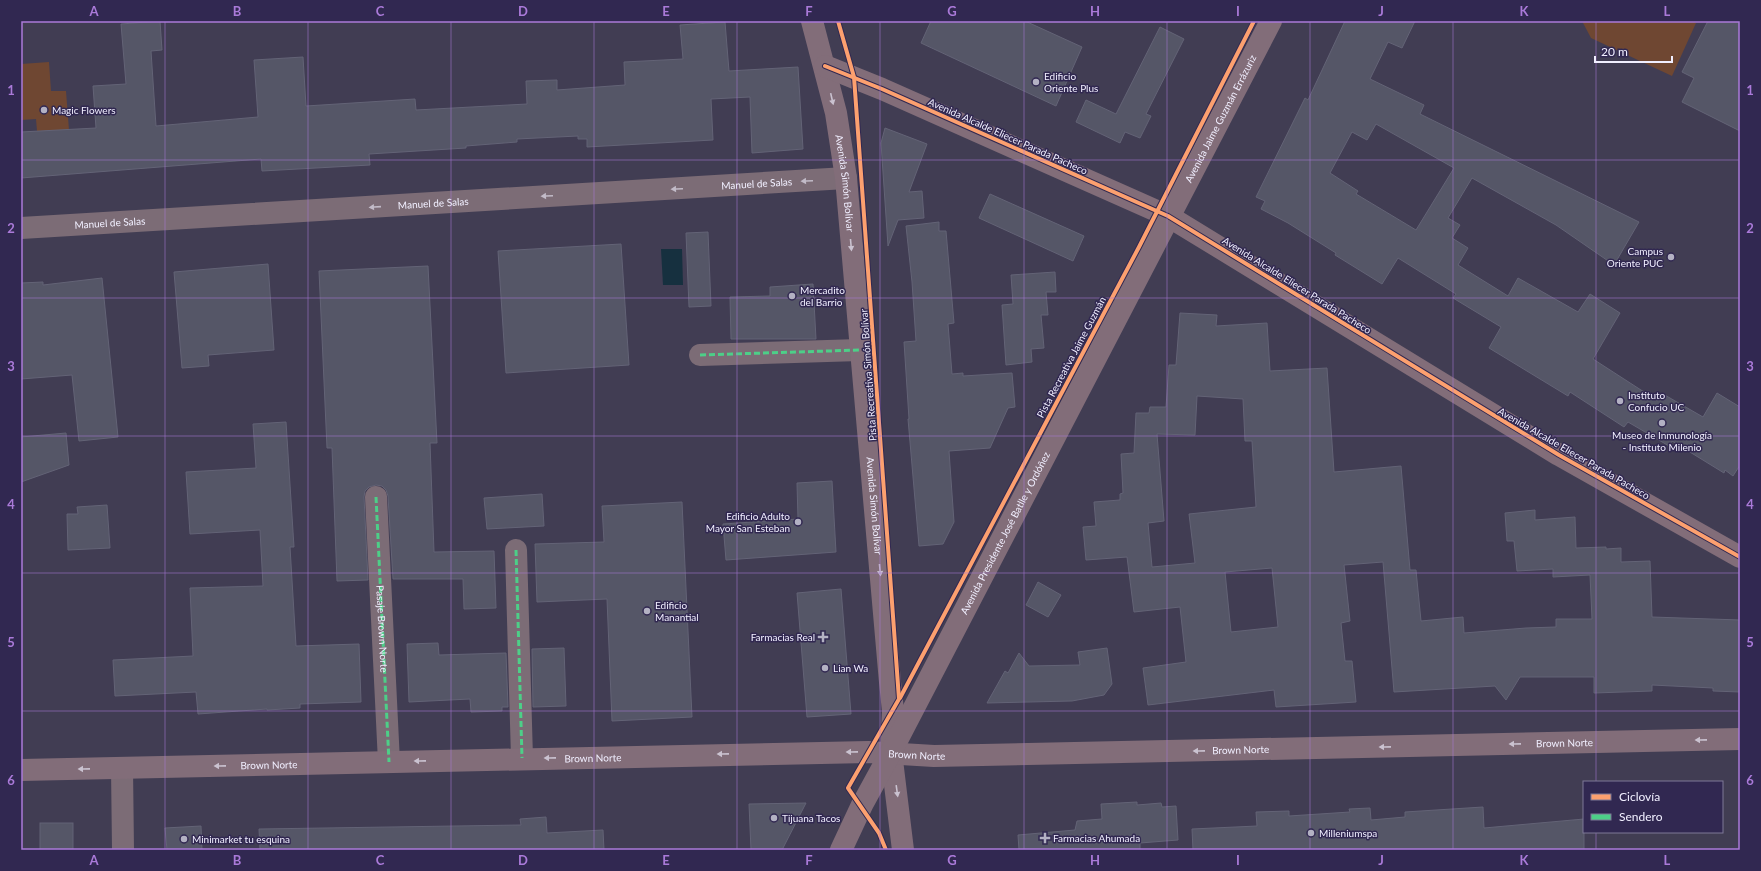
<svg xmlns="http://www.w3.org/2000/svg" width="1761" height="871" font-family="Lato,sans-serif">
<rect width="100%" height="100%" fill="#413d53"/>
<g fill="#6f4732">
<polygon points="1582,21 1691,21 1696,23 1672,76 1591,38"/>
<polygon points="49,62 51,91 66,91 69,130 37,131 36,119 21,120 21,64"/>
</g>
<polygon fill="#16303f" points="661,249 682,249 683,285 663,285"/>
<g fill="#555667" stroke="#636376" fill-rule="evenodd">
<polygon points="160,21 162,50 151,51 156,126 258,117 254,60 303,57 306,106 415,99 416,110 527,104 526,81 557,80 557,90 625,85 624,62 683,59 680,25 725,22 729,71 798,67 803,149 752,153 750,97 711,99 713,140 587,147 587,139 578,139 578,136 517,139 517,142 466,146 466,148 369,154 370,165 262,171 261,159 21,178 21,132 96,128 93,86 126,84 121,24"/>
<polygon points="931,21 1025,21 1082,47 1056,106 921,43"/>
<path d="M 1345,21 L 1415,21 L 1402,48 L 1388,42 L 1370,79 L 1424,105 L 1420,114 L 1639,222 L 1614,265 L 1556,225 L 1472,178 L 1448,218 L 1460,225 L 1452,238 L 1468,248 L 1458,265 L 1508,296 L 1518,278 L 1578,312 L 1590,294 L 1620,313 L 1593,359 L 1658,401 L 1663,394 L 1703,417 L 1717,393 L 1740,407 L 1740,465 L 1733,476 L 1725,470 L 1724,473 L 1672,441 L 1669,446 L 1628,422 L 1624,427 L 1570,392 L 1568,396 L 1489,348 L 1501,327 L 1453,298 L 1456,294 L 1398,258 L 1382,284 L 1335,255 L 1336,253 L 1288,223 L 1261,209 L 1265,201 L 1256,197 L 1305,98 L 1308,100 ZM 1376,124 L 1454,168 L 1416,230 L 1356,194 L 1358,191 L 1330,173 L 1352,132 L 1367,140 Z"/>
<polygon points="1708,21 1740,21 1740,131 1682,102 1694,78 1682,72"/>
<polygon points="1160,27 1184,39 1146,114 1151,116 1140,138 1125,132 1120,143 1076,122 1086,100 1116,114"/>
<polygon points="885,128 927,144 909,192 922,191 924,218 898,220 888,246 881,143"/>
<polygon points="990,194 1084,236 1073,261 979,218"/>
<polygon points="939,222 939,231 946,231 954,323 948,324 952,374 963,373 963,376 1012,373 1015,407 1008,408 990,448 949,451 954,522 943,544 919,546 908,419 909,419 904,342 916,341 912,282 906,226"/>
<polygon points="708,232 711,306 689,307 686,233"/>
<polygon points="621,244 629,365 506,373 498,251"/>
<polygon points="268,264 274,350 208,355 209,366 182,368 174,272"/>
<polygon points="428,266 437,443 430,443 434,552 494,551 496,608 464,609 463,579 393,579 388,496 386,490 382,486 376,485 369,487 365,491 364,497 368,580 337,581 332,448 327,448 319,271"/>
<polygon points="1055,272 1056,292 1046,292 1048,315 1041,315 1044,348 1031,349 1032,362 1006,365 1002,305 1013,304 1011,275"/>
<polygon points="102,278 118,437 79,441 72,375 21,379 21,283 43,282 43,285"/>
<polygon points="813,284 816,339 731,339 730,297 770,296 770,287"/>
<path d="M 1180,313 L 1217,315 L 1216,326 L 1267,323 L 1270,371 L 1327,368 L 1334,472 L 1401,466 L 1410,570 L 1416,570 L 1421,621 L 1463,617 L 1464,633 L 1526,628 L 1556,627 L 1556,619 L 1592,619 L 1590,575 L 1553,577 L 1553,569 L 1517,571 L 1514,541 L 1507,541 L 1505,513 L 1535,510 L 1535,520 L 1575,517 L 1576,548 L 1606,547 L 1606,549 L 1621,548 L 1621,562 L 1650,561 L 1652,617 L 1740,620 L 1740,692 L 1713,691 L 1713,688 L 1652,685 L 1652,691 L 1594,693 L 1594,677 L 1520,677 L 1506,700 L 1495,686 L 1394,692 L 1383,562 L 1344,565 L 1350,621 L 1341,623 L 1345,661 L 1352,661 L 1356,702 L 1276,707 L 1274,690 L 1148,705 L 1143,668 L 1186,662 L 1180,607 L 1134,612 L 1127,557 L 1086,560 L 1083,527 L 1096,526 L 1094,502 L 1120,500 L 1120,494 L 1123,493 L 1121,454 L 1134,453 L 1136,413 L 1149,413 L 1150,407 L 1166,407 L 1169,365 L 1176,365 ZM 1197,396 L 1243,399 L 1245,441 L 1252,441 L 1256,507 L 1189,514 L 1195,563 L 1152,567 L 1148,523 L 1164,521 L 1157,434 L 1195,435 ZM 1272,568 L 1278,627 L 1231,632 L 1225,572 Z"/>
<polygon points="286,422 294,547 290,547 296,646 359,644 361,702 300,704 300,708 267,710 267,709 198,714 196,692 115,696 113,660 193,656 190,588 263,586 260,530 190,534 186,472 256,468 253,424"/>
<polygon points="66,433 69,465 21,482 21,437"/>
<polygon points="832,481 836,552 726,560 723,524 798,519 797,483"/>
<polygon points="542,494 544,526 487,529 484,498"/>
<polygon points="682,502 692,717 612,721 607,599 537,602 535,544 604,542 602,506"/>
<polygon points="107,505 110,548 68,550 67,514 78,514 77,507"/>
<polygon points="1038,582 1061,595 1048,617 1026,605"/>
<polygon points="841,589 851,714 807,717 797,593"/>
<polygon points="438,643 439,655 506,653 508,707 502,707 502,711 471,712 470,699 409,702 407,644"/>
<polygon points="564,648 566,706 533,707 532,649"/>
<polygon points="1107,648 1112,684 1104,695 1072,701 987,703 1005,671 1008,673 1019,653 1029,666 1080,665 1078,652"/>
<polygon points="1137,802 1137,805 1161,803 1162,807 1176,806 1178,840 1140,843 1140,850 1019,850 1018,835 1075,830 1077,821 1102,819 1101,804"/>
<polygon points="806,803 782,850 751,850 749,804"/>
<polygon points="1483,807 1484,828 1584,819 1584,850 1193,850 1192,829 1257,826 1256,812 1289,811 1289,816 1350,812 1349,809 1370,808 1371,820 1405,817 1405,812"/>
<polygon points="546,817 547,833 603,830 604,850 260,850 259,829 521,825 520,819"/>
<rect x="40" y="823" width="33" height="27"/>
<polygon points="201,826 202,850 167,850 165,828"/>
</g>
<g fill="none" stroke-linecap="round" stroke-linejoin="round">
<g stroke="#7c6c76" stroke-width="22">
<path id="s1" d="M 21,228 L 846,178"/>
<polyline points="700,355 860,350"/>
<path id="s2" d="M 376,497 L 389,762"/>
<polyline points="516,550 522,758"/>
<polyline points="122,768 123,850"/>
</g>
<g stroke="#826d79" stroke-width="22">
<path id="s3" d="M 812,21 L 836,113 L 846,178 L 890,682 L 893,711 L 891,752 L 903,850"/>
<polyline points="825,66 882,89 1168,216 1559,455 1740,557"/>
<path id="s4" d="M 21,770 L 868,752 L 934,756 L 1740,739"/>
<path id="s5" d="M 841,850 L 862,805 L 891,752 L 1271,21"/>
</g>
<g stroke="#4dcf88" stroke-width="3" stroke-dasharray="6 3" stroke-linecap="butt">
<polyline points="700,355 860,350"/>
<polyline points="376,497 389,762"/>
<polyline points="516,550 522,758"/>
</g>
<defs>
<g id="cycleway">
<polyline points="838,21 854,77 899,699 848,788 879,833 886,850"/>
<polyline points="825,66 882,89 1168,216 1559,455 1740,557"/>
<polyline points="900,698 1139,247 1254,21"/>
</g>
</defs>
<use href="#cycleway" stroke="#312851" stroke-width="6"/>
<use href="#cycleway" stroke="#fca06f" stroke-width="4"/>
</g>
<defs><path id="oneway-solid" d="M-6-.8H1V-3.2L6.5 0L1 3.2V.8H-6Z"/></defs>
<g fill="#cac2d0">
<use href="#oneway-solid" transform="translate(832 99) rotate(77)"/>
<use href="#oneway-solid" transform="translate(851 245) rotate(85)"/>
<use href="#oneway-solid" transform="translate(880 570) rotate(85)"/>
<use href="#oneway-solid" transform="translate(1701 740) rotate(179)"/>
<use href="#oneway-solid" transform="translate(1515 744) rotate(179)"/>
<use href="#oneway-solid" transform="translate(1385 747) rotate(179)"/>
<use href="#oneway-solid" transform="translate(1199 751) rotate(179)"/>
<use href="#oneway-solid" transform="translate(852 752) rotate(179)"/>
<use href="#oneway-solid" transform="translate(723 754) rotate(179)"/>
<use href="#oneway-solid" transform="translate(550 758) rotate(179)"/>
<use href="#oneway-solid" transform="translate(420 761) rotate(179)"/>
<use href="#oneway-solid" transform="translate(220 766) rotate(179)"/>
<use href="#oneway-solid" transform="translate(84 769) rotate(179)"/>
<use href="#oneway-solid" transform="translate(897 791) rotate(82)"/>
</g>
<g fill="#c2bbc8">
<use href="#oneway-solid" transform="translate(807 181) rotate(177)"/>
<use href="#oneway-solid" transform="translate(677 189) rotate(177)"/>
<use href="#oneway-solid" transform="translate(547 196) rotate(177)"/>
<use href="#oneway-solid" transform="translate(375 207) rotate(176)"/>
</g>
<path fill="none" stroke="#aa7ad9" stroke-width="1" stroke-opacity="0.55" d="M 165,21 L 165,850M 308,21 L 308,850M 451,21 L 451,850M 594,21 L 594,850M 737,21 L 737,850M 880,21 L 880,850M 1024,21 L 1024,850M 1167,21 L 1167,850M 1310,21 L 1310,850M 1453,21 L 1453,850M 1596,21 L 1596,782M 21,160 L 1740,160M 21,298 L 1740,298M 21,436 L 1740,436M 21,573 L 1740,573M 21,711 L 1740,711M 1596,832 L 1596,850"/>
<g fill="#b3b1c3" stroke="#312851" stroke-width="1.5">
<circle cx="1036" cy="82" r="4"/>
<circle cx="44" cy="110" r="4"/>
<circle cx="1671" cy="257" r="4"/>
<circle cx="792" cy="296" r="4"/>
<circle cx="1620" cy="401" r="4"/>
<circle cx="1662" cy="423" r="4"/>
<circle cx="798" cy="522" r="4"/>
<circle cx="647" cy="611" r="4"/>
<path d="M821 631h4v4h4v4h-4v4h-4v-4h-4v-4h4z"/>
<circle cx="825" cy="668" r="4"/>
<circle cx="774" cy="818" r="4"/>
<circle cx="1311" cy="833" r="4"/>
<path d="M1043 832h4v4h4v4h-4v4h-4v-4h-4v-4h4z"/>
<circle cx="184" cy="839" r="4"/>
</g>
<g text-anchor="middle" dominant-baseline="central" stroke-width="3" stroke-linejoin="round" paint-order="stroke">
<g font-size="10" fill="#f1efff" stroke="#312851" text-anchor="start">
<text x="1044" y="76">Edificio<tspan x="1044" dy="12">Oriente Plus</tspan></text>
<text x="52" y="110">Magic Flowers</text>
<text x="1663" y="251" text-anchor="end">Campus<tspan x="1663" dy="12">Oriente PUC</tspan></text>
<text x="800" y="290">Mercadito<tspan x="800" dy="12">del Barrio</tspan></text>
<text x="1628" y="395">Instituto<tspan x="1628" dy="12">Confucio UC</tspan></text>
<text x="1662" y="435" text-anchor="middle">Museo de Inmunología<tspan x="1662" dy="12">- Instituto Milenio</tspan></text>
<text x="790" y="516" text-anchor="end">Edificio Adulto<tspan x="790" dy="12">Mayor San Esteban</tspan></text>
<text x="655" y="605">Edificio<tspan x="655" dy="12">Manantial</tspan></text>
<text x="815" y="637" text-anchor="end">Farmacias Real</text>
<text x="833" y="668">Lian Wa</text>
<text x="782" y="818">Tijuana Tacos</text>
<text x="1319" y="833">Milleniumspa</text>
<text x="1053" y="838">Farmacias Ahumada</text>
<text x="192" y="839">Minimarket tu esquina</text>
</g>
<g font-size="10" fill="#f1efff" stroke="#312851">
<text stroke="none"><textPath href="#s5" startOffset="824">Avenida Jaime Guzmán Errázuriz</textPath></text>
<text transform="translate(1008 136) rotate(24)">Avenida Alcalde Eliecer Parada Pacheco</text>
<text stroke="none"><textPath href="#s3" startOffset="166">Avenida Simón Bolívar</textPath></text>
<text stroke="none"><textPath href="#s1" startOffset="737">Manuel de Salas</textPath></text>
<text stroke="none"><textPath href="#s1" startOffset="413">Manuel de Salas</textPath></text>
<text stroke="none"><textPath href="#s1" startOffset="89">Manuel de Salas</textPath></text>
<text transform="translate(1297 285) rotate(32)">Avenida Alcalde Eliecer Parada Pacheco</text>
<text transform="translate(1071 357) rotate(-62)">Pista Recreativa Jaime Guzmán</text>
<text transform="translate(868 375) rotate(-94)">Pista Recreativa Simón Bolívar</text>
<text transform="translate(1574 453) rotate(30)">Avenida Alcalde Eliecer Parada Pacheco</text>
<text stroke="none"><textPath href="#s3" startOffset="490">Avenida Simón Bolívar</textPath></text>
<text stroke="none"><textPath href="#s5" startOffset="357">Avenida Presidente José Batlle y Ordóñez</textPath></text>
<text stroke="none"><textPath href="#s2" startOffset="132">Pasaje Brown Norte</textPath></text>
<text stroke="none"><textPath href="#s4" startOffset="1544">Brown Norte</textPath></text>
<text stroke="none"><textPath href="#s4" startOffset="1220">Brown Norte</textPath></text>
<text stroke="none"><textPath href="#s4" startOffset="896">Brown Norte</textPath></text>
<text stroke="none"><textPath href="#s4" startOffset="572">Brown Norte</textPath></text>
<text stroke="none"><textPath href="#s4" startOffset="248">Brown Norte</textPath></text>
</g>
</g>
<rect width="1761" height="871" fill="none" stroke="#312851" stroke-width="44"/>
<rect x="1583" y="781" width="140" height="52" fill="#312851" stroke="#7e7897"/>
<rect x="1591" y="794" width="20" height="6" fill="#fca06f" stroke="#7e7897"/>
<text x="1619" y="801" font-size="12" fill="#f1efff">Ciclovía</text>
<rect x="1591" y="814" width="20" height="6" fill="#4dcf88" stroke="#7e7897"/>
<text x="1619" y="821" font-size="12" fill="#f1efff">Sendero</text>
<path d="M1595 56v6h77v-6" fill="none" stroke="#f1efff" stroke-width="2"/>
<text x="1601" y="56" font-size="12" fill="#f1efff" stroke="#312851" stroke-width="3" paint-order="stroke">20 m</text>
<rect x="22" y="22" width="1717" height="827" fill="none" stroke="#aa7ad9" stroke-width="1.5"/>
<g font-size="13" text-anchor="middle" font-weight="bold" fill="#aa7ad9">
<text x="94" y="16">A</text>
<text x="237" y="16">B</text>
<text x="380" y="16">C</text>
<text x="523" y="16">D</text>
<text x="666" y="16">E</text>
<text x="809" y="16">F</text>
<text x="952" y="16">G</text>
<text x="1095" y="16">H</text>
<text x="1238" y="16">I</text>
<text x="1381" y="16">J</text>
<text x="1524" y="16">K</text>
<text x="1667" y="16">L</text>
<text x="11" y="95">1</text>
<text x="1750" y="95">1</text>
<text x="11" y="233">2</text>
<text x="1750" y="233">2</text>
<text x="11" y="371">3</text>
<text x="1750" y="371">3</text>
<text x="11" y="509">4</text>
<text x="1750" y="509">4</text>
<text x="11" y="647">5</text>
<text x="1750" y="647">5</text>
<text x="11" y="785">6</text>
<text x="1750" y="785">6</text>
<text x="94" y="865">A</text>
<text x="237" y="865">B</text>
<text x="380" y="865">C</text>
<text x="523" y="865">D</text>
<text x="666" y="865">E</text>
<text x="809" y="865">F</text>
<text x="952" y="865">G</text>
<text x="1095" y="865">H</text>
<text x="1238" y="865">I</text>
<text x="1381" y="865">J</text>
<text x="1524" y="865">K</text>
<text x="1667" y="865">L</text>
</g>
</svg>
